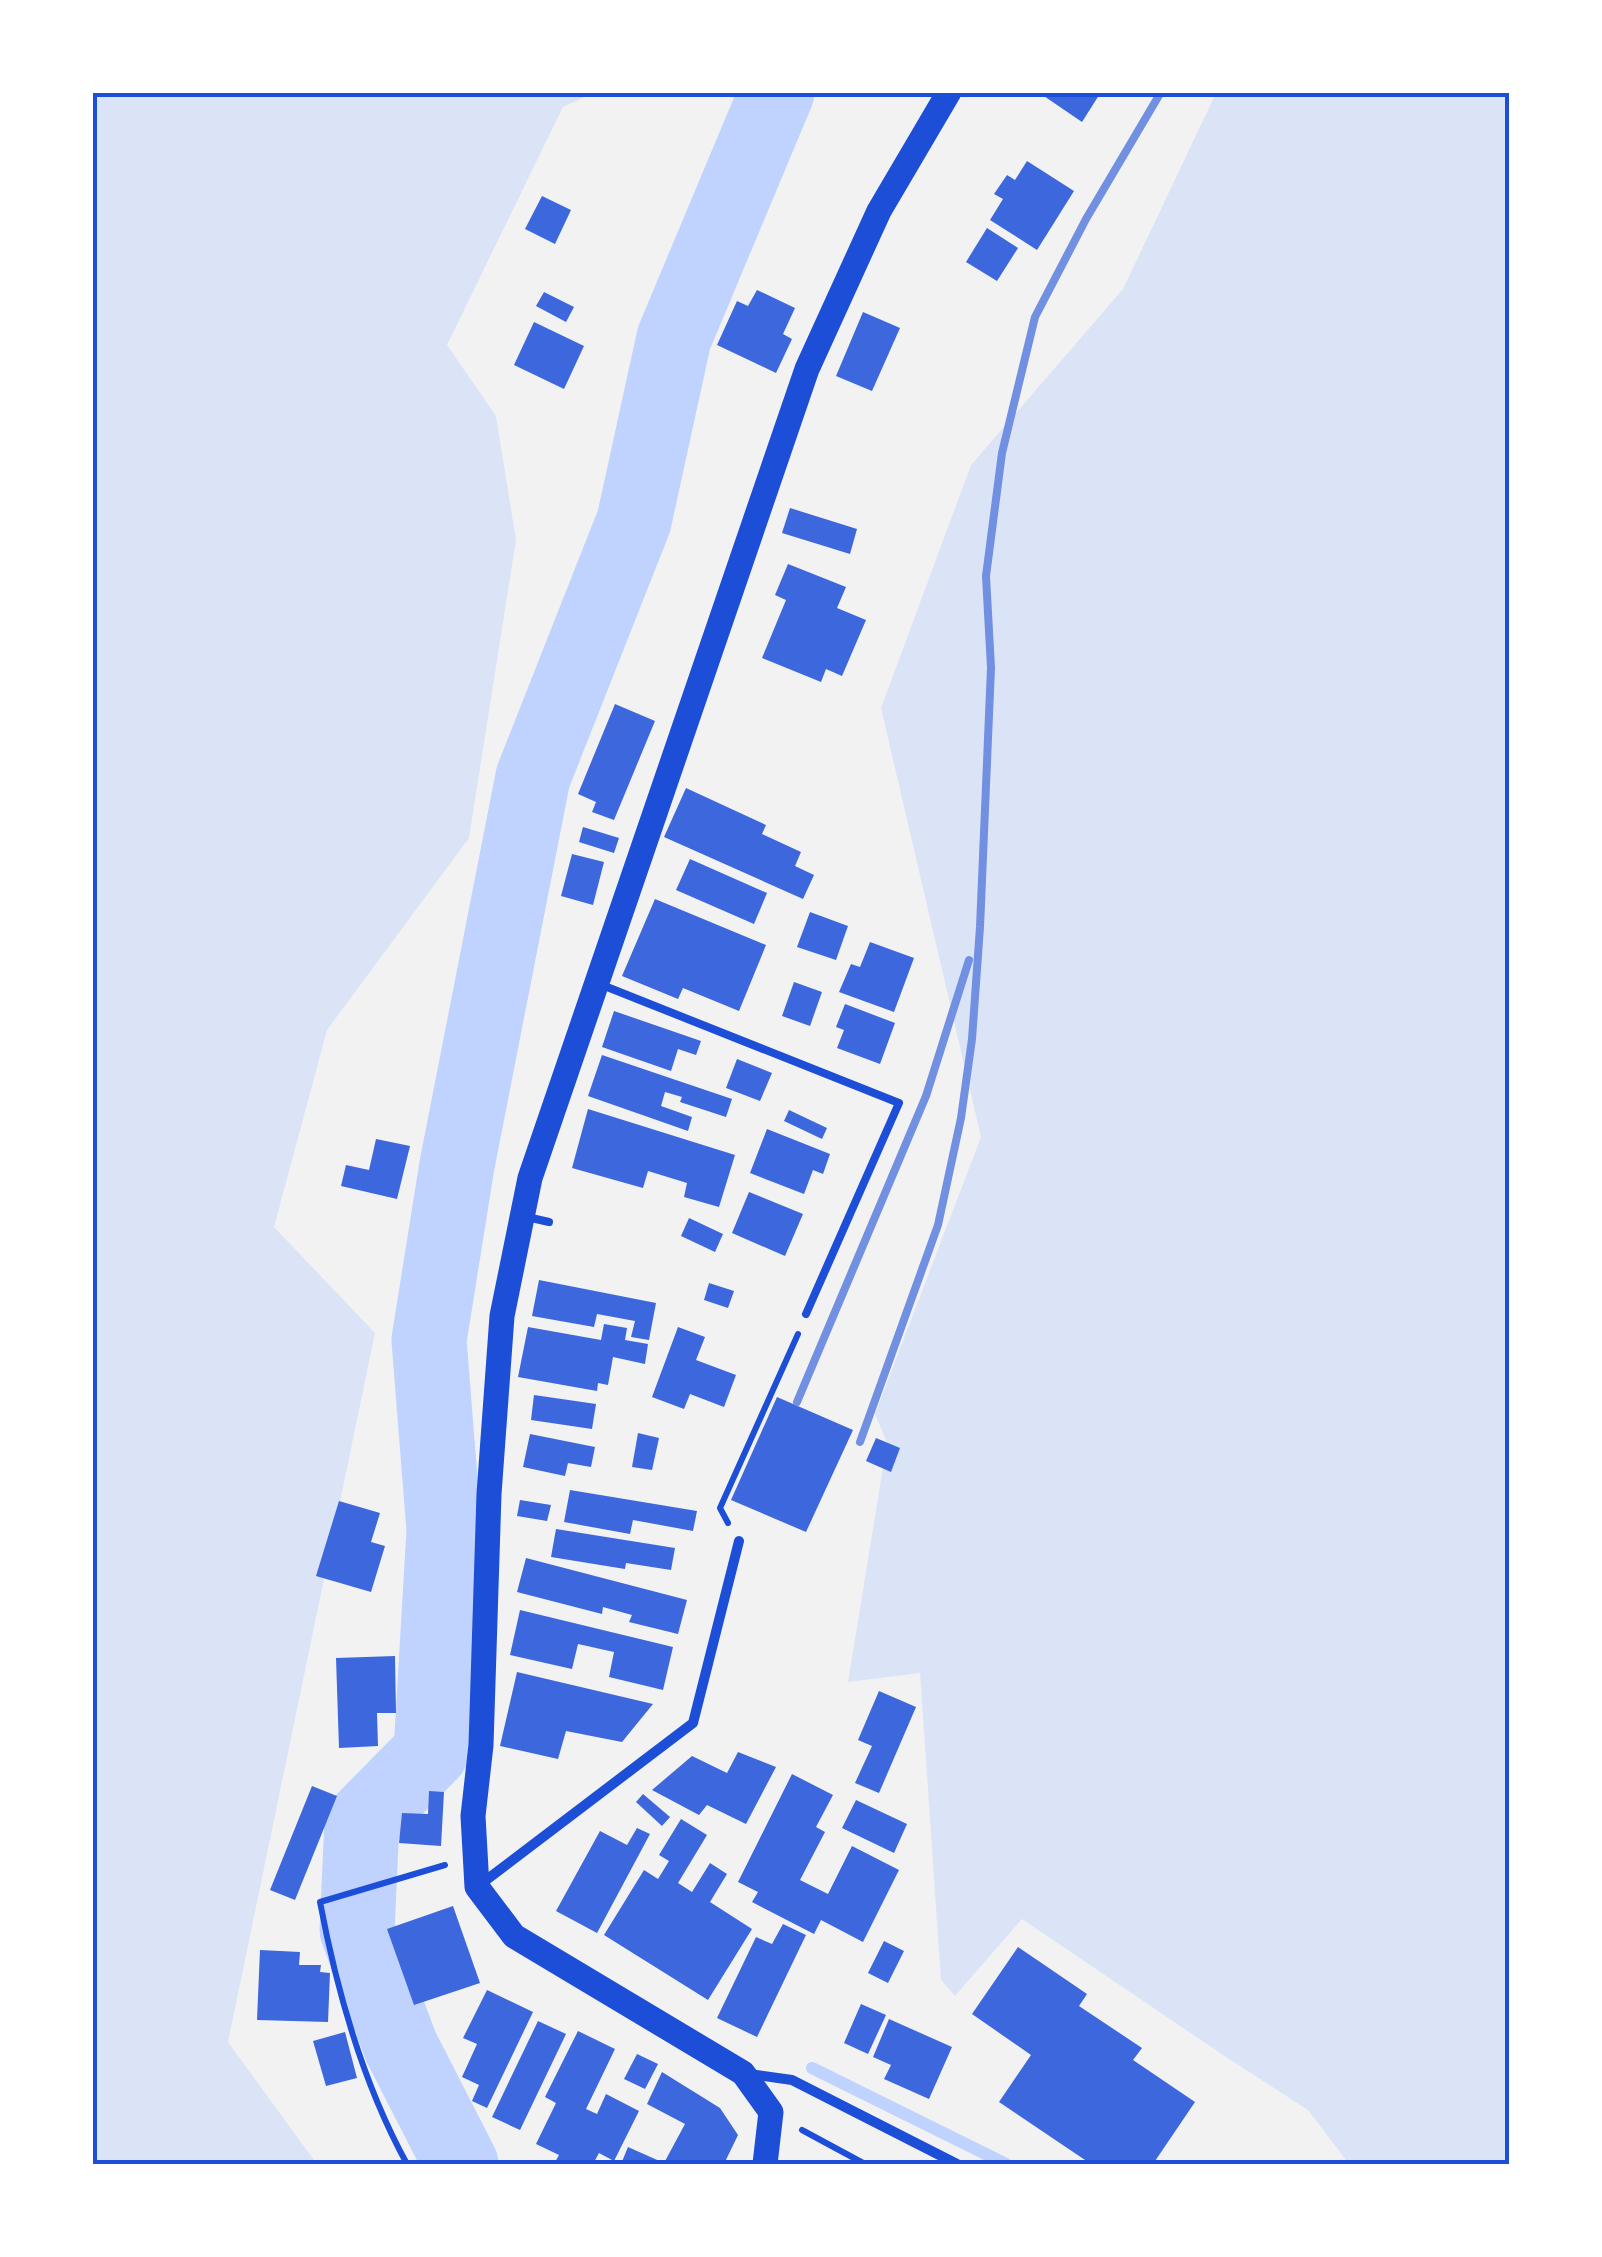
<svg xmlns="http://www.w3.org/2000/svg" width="1602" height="2257" font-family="'Playfair Display',serif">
<rect width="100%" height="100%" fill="#f2f2f2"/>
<g fill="#dbe4f7">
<polygon points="92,93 593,93 563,107 447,345 496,416 516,540 469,838 327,1030 274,1227 375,1333 228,2042 317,2164 93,2164"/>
<polygon points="1216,93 1509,93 1509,2164 1349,2164 1308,2110 1226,2057 1022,1919 955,1996 941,1980 920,1673 848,1682 887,1443 875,1414 981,1137 881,708 971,465 1123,289"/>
</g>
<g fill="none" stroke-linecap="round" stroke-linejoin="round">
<polyline stroke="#bfd3fe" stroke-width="12" points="812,2068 1006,2164"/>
<polyline stroke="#bfd3fe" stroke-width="75" points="461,2164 401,2047 357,1930 362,1822 431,1752 444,1530 429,1340 457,1165 533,777 634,521 674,338 777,92"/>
</g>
<g fill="#3d67dc">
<polygon points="1038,92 1101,92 1082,122"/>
<polygon points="1027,161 1074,191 1037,250 990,220 1003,199 994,194 1007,175 1015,180"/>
<polygon points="542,196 571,210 555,244 525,229"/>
<polygon points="987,228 1018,248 997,281 966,262"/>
<polygon points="757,290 795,308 783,334 792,339 776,373 717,345 737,301 748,306"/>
<polygon points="544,292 574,307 566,322 536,306"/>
<polygon points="863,312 900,328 872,391 836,376"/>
<polygon points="534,322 584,346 564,389 514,365"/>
<polygon points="790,508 857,529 850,554 782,533"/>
<polygon points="788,564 846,587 837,608 866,620 842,676 826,669 821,682 762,658 786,600 775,595"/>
<polygon points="615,704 655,721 614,820 592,812 596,802 578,794"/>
<polygon points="686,788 766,825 762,834 801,852 795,866 814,875 803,899 664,837"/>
<polygon points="583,827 619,838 614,853 579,842"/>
<polygon points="572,854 604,862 593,905 561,896"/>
<polygon points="690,859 767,893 754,924 676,890"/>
<polygon points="655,899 766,945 739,1011 683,988 678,999 622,976"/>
<polygon points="810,912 848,926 836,960 797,947"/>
<polygon points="870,942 914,958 894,1012 839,992 851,964 860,967"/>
<polygon points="794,982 822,992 810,1026 782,1016"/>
<polygon points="845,1004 895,1023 880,1064 837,1048 844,1030 836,1027"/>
<polygon points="614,1011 701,1041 696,1055 678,1049 671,1071 602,1047"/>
<polygon points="602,1055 732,1099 726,1117 680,1102 682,1097 665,1092 661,1106 692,1117 688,1131 588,1096"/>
<polygon points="737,1059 772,1073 760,1101 726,1088"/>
<polygon points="588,1109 735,1155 719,1207 684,1197 687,1183 648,1171 643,1188 572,1168"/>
<polygon points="789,1110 827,1128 822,1139 784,1121"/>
<polygon points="767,1129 830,1154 823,1174 813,1170 804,1194 750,1173"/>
<polygon points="376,1139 410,1146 397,1199 341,1186 346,1165 369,1170"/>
<polygon points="749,1192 803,1214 785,1256 732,1233"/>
<polygon points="689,1218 723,1234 715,1252 681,1236"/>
<polygon points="539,1280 656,1303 649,1340 631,1337 635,1321 597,1314 594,1327 532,1316"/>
<polygon points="709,1283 734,1291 728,1308 704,1300"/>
<polygon points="604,1324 627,1328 625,1340 648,1344 645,1364 613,1357 608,1385 598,1383 597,1391 518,1377 528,1327 601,1340"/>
<polygon points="678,1327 705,1337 696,1360 736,1375 724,1407 690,1394 684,1409 652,1397"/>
<polygon points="534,1395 596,1404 592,1429 531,1420"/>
<polygon points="777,1397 853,1430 806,1532 731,1500"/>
<polygon points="638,1433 659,1438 652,1470 632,1467"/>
<polygon points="530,1434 595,1447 591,1467 568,1463 565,1476 523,1467"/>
<polygon points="876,1438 900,1448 891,1472 866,1461"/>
<polygon points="570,1490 697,1511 693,1531 633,1520 630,1534 564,1522"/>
<polygon points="520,1500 551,1505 547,1521 517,1516"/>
<polygon points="339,1501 380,1513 371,1542 385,1546 371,1592 316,1576"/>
<polygon points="556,1529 675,1548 671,1570 626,1563 625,1569 551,1557"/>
<polygon points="526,1558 687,1600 678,1634 629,1622 632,1615 603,1607 602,1614 517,1592"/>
<polygon points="520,1610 673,1647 663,1690 609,1677 614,1652 578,1644 572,1669 510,1655"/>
<polygon points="395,1656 396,1713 377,1713 378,1746 339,1748 336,1658"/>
<polygon points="517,1672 653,1704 622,1742 566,1731 558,1759 500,1746"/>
<polygon points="879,1691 916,1707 879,1793 855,1783 872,1746 858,1740"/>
<polygon points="738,1752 776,1767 746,1824 707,1805 699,1815 652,1790 692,1756 727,1773"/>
<polygon points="792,1774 833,1795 816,1827 825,1832 800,1880 828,1894 852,1846 899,1870 863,1942 821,1920 814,1934 752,1902 758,1892 738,1882"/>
<polygon points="312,1786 337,1796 295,1900 270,1890"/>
<polygon points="429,1791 444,1792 441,1846 399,1843 402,1813 428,1814"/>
<polygon points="643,1794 670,1817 662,1826 636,1802"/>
<polygon points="856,1800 907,1824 894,1853 842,1828"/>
<polygon points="681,1819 707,1835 678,1883 692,1892 710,1863 727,1874 710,1902 752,1929 708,2000 604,1935 644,1870 658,1879 669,1861 659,1855"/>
<polygon points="637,1828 650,1834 597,1933 556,1911 600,1831 627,1845"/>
<polygon points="453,1906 480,1983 414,2005 387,1929"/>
<polygon points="783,1924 806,1935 757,2037 717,2018 756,1937 772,1944"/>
<polygon points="884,1941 904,1951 888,1983 868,1973"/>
<polygon points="1018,1947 1087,1994 1079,2006 1142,2048 1133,2060 1195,2102 1153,2164 1091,2164 999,2102 1031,2055 972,2014"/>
<polygon points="260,1950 300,1952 299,1965 321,1965 320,1972 330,1973 328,2022 257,2020"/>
<polygon points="487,1990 533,2012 487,2108 472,2101 479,2085 462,2077 477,2044 463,2038"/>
<polygon points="861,2004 886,2015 868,2054 844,2043"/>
<polygon points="889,2019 952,2047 929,2099 884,2079 891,2065 873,2057"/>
<polygon points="538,2021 566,2034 520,2130 492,2117"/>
<polygon points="578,2031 615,2049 586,2109 597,2114 606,2094 639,2111 614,2161 599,2153 593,2164 554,2164 559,2155 536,2144 556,2103 545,2097"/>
<polygon points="345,2032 357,2078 326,2086 313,2041"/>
<polygon points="637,2054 658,2064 645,2089 624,2079"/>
<polygon points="662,2072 720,2108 738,2135 724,2164 621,2164 628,2147 664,2163 685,2124 647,2104"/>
</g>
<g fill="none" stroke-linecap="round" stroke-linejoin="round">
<g stroke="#1d4ed8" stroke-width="6">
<polyline points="728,1523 720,1508 798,1334"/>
<polyline points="802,2130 865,2164"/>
<path d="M 407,2164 C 363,2084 337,1992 320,1902 L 445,1865"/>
</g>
<g stroke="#1d4ed8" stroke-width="8">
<polyline points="602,985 899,1103 806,1314"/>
<polyline points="527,1217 549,1222"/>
</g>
<g stroke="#1d4ed8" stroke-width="10">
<polyline points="481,1884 693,1723 739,1541"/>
<polyline points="749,2074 792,2080 957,2164"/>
</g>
<polyline stroke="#1d4ed8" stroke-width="25" points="765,2164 771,2112 743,2073 514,1936 477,1887 473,1816 481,1745 489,1494 502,1316 530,1178 807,369 879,211 949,92"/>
<g stroke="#7290e2" stroke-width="8">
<polyline points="797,1402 926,1096 969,960"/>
<polyline points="860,1442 938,1225 961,1118 972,1039 980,927 991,668 986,576 1002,453 1035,317 1086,219 1161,92"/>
</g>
</g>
<rect width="1602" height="2257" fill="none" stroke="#ffffff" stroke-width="190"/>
<rect x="95" y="95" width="1412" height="2067" fill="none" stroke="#1d4ed8" stroke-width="4"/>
</svg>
